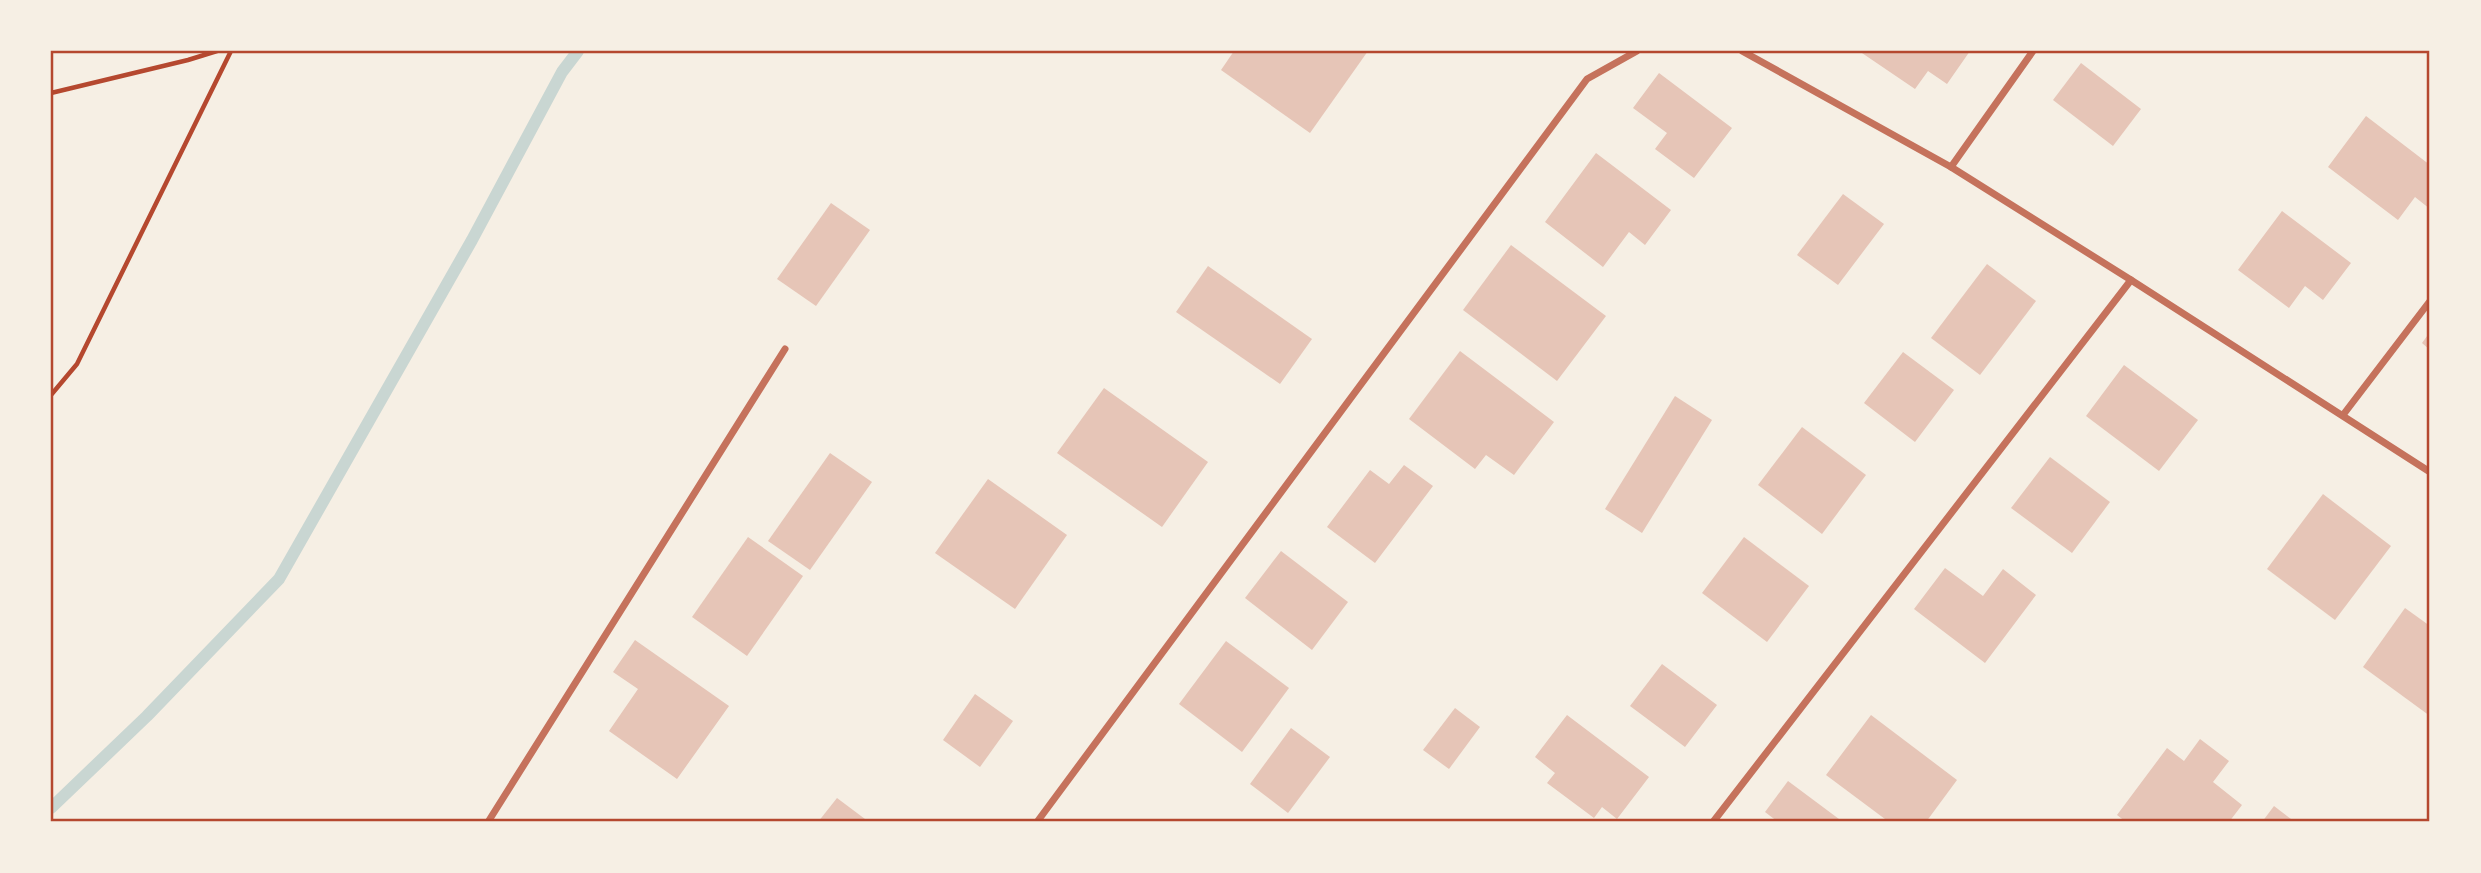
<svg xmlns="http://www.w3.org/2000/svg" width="2481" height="873" font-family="'Roboto Condensed',sans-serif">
<rect width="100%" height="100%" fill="#f6efe4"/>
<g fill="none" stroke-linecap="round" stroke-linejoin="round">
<polyline stroke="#c9d6d2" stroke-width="12" points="51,808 147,716 279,579 472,240 562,72 578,51"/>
</g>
<g fill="#e6c5b7">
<polygon points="1234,51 1368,51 1310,133 1221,70"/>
<polygon points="1859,51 1970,51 1947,84 1928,71 1915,89"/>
<polygon points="2081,63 2141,109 2113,146 2053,100"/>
<polygon points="1659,73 1732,128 1694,178 1655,149 1667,133 1633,108"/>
<polygon points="2366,116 2430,165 2430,209 2415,197 2398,220 2328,167"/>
<polygon points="1596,153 1671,210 1645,245 1629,232 1603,267 1545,222"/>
<polygon points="1843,194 1884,224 1838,285 1797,255"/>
<polygon points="831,203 870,230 816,306 777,279"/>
<polygon points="2282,211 2351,263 2323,300 2305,286 2289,308 2238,270"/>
<polygon points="1511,245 1606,316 1557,381 1463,310"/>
<polygon points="1987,264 2036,301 1980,375 1931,338"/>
<polygon points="1208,266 1312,339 1280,384 1176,312"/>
<polygon points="2430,332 2430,350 2422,343"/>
<polygon points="1460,351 1554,422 1514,475 1486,455 1475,469 1409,419"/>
<polygon points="1903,352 1954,390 1915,442 1864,403"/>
<polygon points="2124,365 2198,420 2159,471 2086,416"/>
<polygon points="1104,388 1208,462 1162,527 1057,453"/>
<polygon points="1675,396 1712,420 1642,533 1605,509"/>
<polygon points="1802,427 1866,475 1822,534 1758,485"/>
<polygon points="830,453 872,482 810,570 768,541"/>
<polygon points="2050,457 2110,502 2072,553 2011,508"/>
<polygon points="1404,465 1433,486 1375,563 1327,527 1370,470 1389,484"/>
<polygon points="988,479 1067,535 1015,609 935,553"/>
<polygon points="2323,494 2391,546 2335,620 2267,569"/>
<polygon points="748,537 803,576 747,656 692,617"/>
<polygon points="1744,537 1809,586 1767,642 1702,593"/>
<polygon points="1281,551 1348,602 1312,650 1245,598"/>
<polygon points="1945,568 1983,596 2003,569 2036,595 1985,663 1914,609"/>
<polygon points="2405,608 2430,626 2430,716 2363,667"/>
<polygon points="635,640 729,706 677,779 609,731 638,689 613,672"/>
<polygon points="1226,641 1289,688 1242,752 1179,704"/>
<polygon points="1662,664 1717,705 1685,747 1630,706"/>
<polygon points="975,694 1013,721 980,767 943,740"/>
<polygon points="1455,708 1480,727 1449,769 1423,750"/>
<polygon points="1567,715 1649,777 1617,819 1602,807 1594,818 1547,783 1555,773 1535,757"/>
<polygon points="1871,715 1957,780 1926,822 1889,822 1826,775"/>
<polygon points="1291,728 1330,757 1288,813 1250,784"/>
<polygon points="2200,739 2229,761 2213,782 2242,805 2229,822 2126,822 2117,815 2167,748 2184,761"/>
<polygon points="1788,781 1843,822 1778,822 1765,812"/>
<polygon points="837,798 869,822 818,822"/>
<polygon points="2274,806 2295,822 2262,822"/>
</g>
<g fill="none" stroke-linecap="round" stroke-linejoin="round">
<g stroke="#b5482f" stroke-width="4.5">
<polyline points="51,93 188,60 217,51"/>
<polyline points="51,395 77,364 231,51"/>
</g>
<g stroke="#c5725c" stroke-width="7">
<polyline points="1742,51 1951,167 2131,280 2430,472"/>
<polyline points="1951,167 2033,51"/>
<polyline points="2343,415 2430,301"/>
<polyline points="488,822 785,349"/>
<polyline points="1037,822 1587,79 1637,51"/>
<polyline points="1713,822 2131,280"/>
</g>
</g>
<rect width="2481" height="873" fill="none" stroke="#f6efe4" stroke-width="105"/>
<rect x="52" y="52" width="2376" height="768" fill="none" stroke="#b5482f" stroke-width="2.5"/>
</svg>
